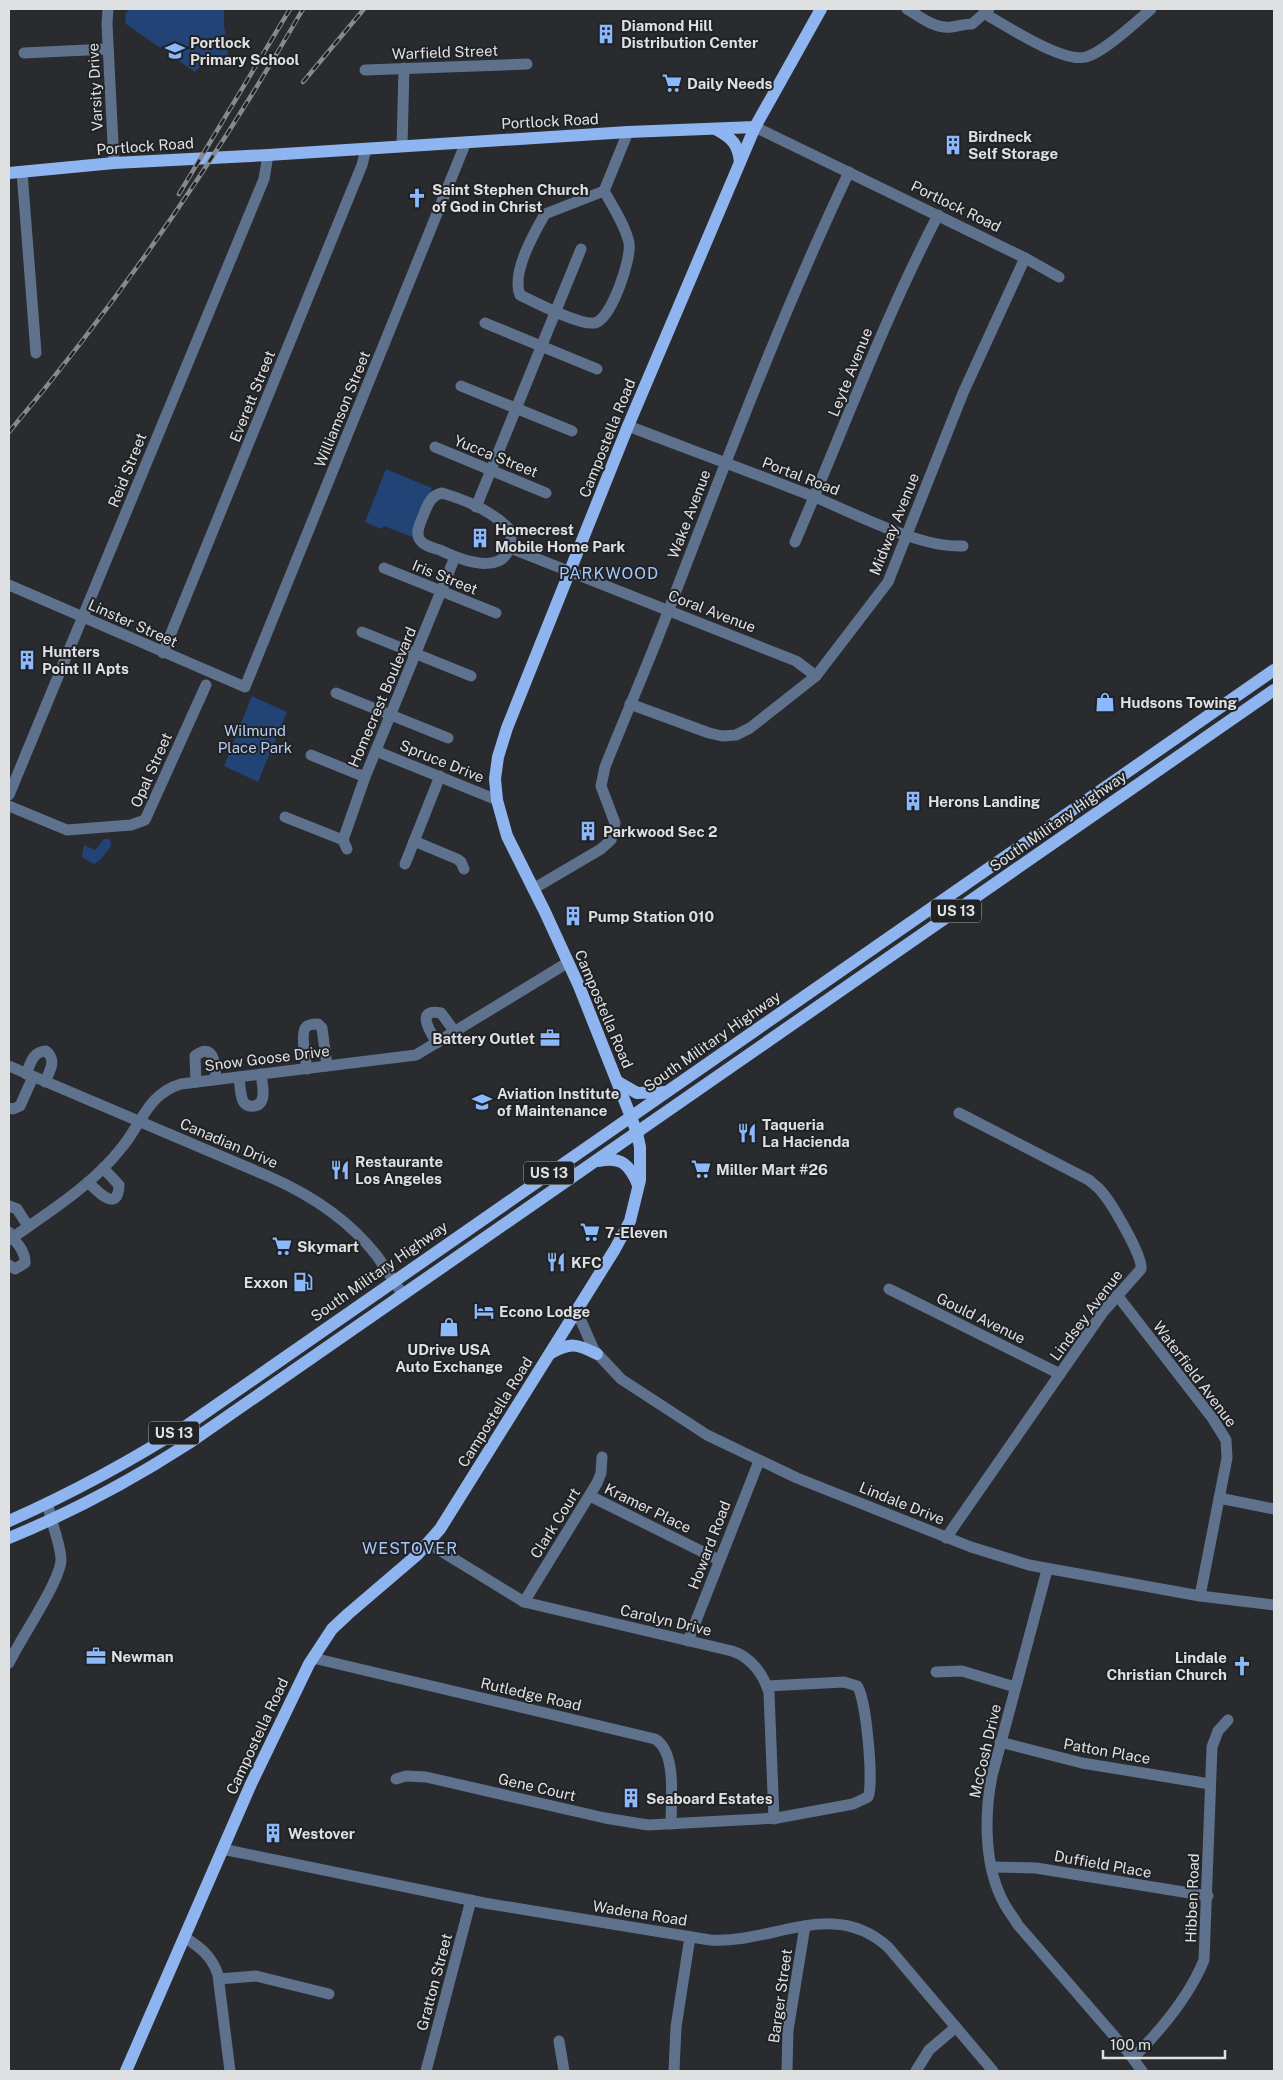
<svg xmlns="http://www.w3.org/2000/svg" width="1283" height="2080" font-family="'Public Sans',sans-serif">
<rect width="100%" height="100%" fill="#292b2f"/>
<g fill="#214376">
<polygon points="129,9 224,9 224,24 228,55 209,58 195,72 126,24 125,15"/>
<polygon points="386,469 432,488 412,537 384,526 381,529 365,522"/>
<polygon points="252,696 287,712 258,782 224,766"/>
<polygon points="104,839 110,839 111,846 100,860 94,864 82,857 84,845 95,850"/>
</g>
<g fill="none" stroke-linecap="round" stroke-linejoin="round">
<g stroke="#5e718d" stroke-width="11">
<polyline points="108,9 107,24 114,163"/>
<path d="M 907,9 C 920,17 935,29 951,27 C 959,26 964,24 972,24 L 989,9"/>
<path d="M 985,14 C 1007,26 1062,63 1086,57 C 1104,52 1136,22 1151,9"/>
<polyline points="24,53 108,49"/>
<polyline points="365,70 527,64"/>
<polyline points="755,127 1025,258 1059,277"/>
<polyline points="402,146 404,68"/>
<polyline points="22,172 36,353"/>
<path d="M 604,191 C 612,205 626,227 629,243 C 632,258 611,321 594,323 C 578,325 535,302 520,295 C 511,273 534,233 545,214 L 604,191 L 628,132"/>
<polyline points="485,323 597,369"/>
<polyline points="461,386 572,431"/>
<path d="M 628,426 C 691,450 754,473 817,498 C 858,515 920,548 963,546"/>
<polyline points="435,447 546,493"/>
<path d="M 442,493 C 466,500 494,512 511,531 C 514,579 467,563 440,550 C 434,548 424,546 420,540 C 414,532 422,520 425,511 C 429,502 432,495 442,493 Z"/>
<polyline points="476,507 581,249"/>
<path d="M 795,542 C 842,433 883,321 938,215"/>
<polyline points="510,548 796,661 816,676"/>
<polyline points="384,568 496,613"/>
<polyline points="9,585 245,687 466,142"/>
<polyline points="362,632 471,676"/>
<polyline points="163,653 362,165 366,149"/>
<polyline points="336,693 448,738"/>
<polyline points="630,704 709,733 722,736 736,735 750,728 816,676 888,582 963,393 1025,258"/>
<polyline points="376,751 497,800"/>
<polyline points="311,755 365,777"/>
<polyline points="9,795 264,179 268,155"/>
<polyline points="9,806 67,830 131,825 145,820 206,685"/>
<polyline points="285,817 343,840"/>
<polyline points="414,841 457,859 461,862 464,869"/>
<polyline points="347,849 343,840 365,777 455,557"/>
<polyline points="405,864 440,776"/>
<path d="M 533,889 L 601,849 L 611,840 L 615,823 L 601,786 L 605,767 C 626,714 649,662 669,609 C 726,462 781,315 849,172"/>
<path d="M 437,1043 C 431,1033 414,1008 441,1013 L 455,1032"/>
<path d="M 9,1066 L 270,1177 C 311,1195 349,1220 377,1256 C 386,1269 394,1282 403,1295"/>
<path d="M 307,1069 C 306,1061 300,1033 306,1027 C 309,1024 314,1024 318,1024 L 322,1028 L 327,1066"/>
<path d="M 26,1074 C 31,1063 32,1052 46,1051 C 57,1060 50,1070 45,1082"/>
<path d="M 239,1077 C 240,1084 240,1095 243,1101 C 245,1105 250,1107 254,1106 C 268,1104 262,1084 261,1074"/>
<path d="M 196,1082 L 195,1056 C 215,1041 215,1066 216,1079"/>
<polyline points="9,1108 13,1109 20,1106 33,1077"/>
<path d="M 88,1182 C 97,1191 118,1214 119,1185 L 103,1168"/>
<polyline points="9,1206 17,1209 28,1226"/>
<path d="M 9,1232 C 15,1242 26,1251 25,1263 L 15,1269 L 9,1265"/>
<path d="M 9,1240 C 49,1212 93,1185 123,1146 C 143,1121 148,1094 181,1084 L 416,1055 L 567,963"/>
<polyline points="889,1289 1060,1374"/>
<polyline points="1117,1295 1213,1419 1226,1440 1227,1458 1200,1596"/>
<polyline points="577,1312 594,1350 621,1379 707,1435 797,1478 971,1547 1029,1565 1200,1596 1274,1605"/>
<polyline points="590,1496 719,1560"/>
<polyline points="1219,1498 1274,1509"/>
<path d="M 946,1538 L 1103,1312 L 1141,1269 C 1143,1256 1111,1202 1101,1191 C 1098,1187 1093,1184 1089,1180 L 959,1113"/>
<path d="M 428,1543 L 524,1602 L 732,1651 C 751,1657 764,1675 769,1693 L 774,1819"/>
<path d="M 1047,1570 L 992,1776 C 984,1816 984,1868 1005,1905 C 1009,1912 1014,1918 1018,1925 L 1128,2052 L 1142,2071"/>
<polyline points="524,1602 597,1483 601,1473 602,1457"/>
<polyline points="688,1641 759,1461"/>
<path d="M 313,1658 L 655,1739 C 677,1752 671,1800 671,1824"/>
<path d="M 9,1663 C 20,1639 60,1582 61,1560 C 61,1544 50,1521 48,1504"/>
<polyline points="936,1672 962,1671 1015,1687"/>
<polyline points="1000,1742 1082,1763 1210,1784"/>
<path d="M 396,1779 L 406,1776 L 426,1777 L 605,1818 L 648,1825 L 777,1818 L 853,1804 L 868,1797 C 874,1784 866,1696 857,1686 L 844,1682 L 767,1686"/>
<path d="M 222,1849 L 484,1903 L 710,1940 C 773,1944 833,1897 888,1947 L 993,2071"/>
<polyline points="992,1867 1036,1868 1208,1896"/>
<path d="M 184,1937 C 200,1947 212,1956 218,1975 L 230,2071"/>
<polyline points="219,1979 256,1976 329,1994"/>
<polyline points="559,2041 564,2071"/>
<path d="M 1133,2058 C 1161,2030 1189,1997 1204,1960 L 1212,1747 L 1218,1731 L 1228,1720"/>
<polyline points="426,2071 471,1900"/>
<polyline points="674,2071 676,2027 690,1937"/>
<polyline points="787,2071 788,2030 805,1926"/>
<polyline points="916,2071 929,2050 956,2027"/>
</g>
<g stroke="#8eb5ef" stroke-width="12">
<path d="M 717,130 C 732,138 738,144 740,162"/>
<polyline points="9,173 114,163 268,155 628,132 755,127"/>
<polyline points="618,1082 637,1093 665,1092"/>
<path d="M 599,1161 C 621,1156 630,1165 638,1185"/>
<path d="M 551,1353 C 571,1342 577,1344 597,1354"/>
<path d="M 9,1521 C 72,1493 131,1461 189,1424 L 1274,670"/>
<path d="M 9,1538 C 72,1512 132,1480 189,1443 L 1274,690"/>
<polyline points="126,2071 251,1784 309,1664 332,1629 348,1614 417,1555 440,1529 615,1249 630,1221 640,1180 640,1147 637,1133 631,1117 579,986 545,912 507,836 497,800 495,779 498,757 507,728 628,426 755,127 821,9"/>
</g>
<defs>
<g id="rail">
<polyline points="303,82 364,9"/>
<polyline points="179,194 290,9"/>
<path d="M 9,432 C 120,300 217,158 303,9"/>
</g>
</defs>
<use href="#rail" stroke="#87898c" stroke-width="4.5"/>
<use href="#rail" stroke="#202225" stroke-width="2.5" stroke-dasharray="8" stroke-linecap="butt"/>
</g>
<defs>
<symbol id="building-bare" viewBox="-9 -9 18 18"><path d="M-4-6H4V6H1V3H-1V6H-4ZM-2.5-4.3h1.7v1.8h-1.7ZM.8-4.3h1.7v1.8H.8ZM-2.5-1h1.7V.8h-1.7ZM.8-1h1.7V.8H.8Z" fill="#8cb9fc" stroke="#202225" stroke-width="2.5" paint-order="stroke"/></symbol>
<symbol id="school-bare" viewBox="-9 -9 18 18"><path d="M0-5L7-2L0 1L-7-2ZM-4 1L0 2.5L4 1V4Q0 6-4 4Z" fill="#8cb9fc" stroke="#202225" stroke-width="2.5" paint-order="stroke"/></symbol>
<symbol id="supermarket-bare" viewBox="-9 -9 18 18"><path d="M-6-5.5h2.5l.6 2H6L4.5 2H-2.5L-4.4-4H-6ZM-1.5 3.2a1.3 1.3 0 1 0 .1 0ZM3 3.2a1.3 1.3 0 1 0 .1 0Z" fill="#8cb9fc" stroke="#202225" stroke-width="2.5" paint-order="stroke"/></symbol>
<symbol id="church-bare" viewBox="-9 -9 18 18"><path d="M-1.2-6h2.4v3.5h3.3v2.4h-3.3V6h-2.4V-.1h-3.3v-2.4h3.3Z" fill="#8cb9fc" stroke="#202225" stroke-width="2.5" paint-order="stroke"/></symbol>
<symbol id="shop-bare" viewBox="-9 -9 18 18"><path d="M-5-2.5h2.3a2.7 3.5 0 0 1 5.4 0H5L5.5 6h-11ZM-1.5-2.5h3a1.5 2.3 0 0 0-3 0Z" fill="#8cb9fc" stroke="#202225" stroke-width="2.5" paint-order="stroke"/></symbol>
<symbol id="office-bare" viewBox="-9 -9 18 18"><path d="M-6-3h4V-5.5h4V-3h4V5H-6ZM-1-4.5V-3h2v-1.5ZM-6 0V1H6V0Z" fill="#8cb9fc" stroke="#202225" stroke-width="2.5" paint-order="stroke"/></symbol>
<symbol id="university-bare" viewBox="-9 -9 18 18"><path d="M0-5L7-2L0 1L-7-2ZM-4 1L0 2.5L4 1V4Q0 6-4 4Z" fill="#8cb9fc" stroke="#202225" stroke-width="2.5" paint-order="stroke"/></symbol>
<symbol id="restaurant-bare" viewBox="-9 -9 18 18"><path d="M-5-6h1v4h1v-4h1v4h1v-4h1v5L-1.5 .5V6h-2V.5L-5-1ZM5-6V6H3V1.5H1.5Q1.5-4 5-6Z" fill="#8cb9fc" stroke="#202225" stroke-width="2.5" paint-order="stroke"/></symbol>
<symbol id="fuel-bare" viewBox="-9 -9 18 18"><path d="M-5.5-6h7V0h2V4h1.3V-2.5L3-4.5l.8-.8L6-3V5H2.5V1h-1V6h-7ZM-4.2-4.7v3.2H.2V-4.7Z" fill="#8cb9fc" stroke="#202225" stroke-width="2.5" paint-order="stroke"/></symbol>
<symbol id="hotel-bare" viewBox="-9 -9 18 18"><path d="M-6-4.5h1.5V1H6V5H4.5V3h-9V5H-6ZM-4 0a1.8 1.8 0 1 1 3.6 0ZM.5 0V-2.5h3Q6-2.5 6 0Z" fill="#8cb9fc" stroke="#202225" stroke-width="2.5" paint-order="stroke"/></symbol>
</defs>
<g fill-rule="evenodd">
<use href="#building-bare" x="592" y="20" width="28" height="28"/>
<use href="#school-bare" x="161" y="37" width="28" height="28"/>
<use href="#supermarket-bare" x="658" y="69" width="28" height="28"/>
<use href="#building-bare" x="939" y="131" width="28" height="28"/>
<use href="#church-bare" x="403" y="184" width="28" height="28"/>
<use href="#building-bare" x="466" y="524" width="28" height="28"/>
<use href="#building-bare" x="13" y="646" width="28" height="28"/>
<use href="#shop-bare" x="1091" y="688" width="28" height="28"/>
<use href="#building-bare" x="899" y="787" width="28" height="28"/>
<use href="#building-bare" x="574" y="817" width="28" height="28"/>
<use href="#building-bare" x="559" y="902" width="28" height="28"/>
<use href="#office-bare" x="536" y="1024" width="28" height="28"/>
<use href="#university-bare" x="468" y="1088" width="28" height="28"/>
<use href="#restaurant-bare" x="733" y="1119" width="28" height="28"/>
<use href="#supermarket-bare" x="687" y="1155" width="28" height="28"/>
<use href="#restaurant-bare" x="326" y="1156" width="28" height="28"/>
<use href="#supermarket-bare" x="576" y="1218" width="28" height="28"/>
<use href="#supermarket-bare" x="268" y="1232" width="28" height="28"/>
<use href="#restaurant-bare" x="542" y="1248" width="28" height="28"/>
<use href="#fuel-bare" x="289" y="1268" width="28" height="28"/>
<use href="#hotel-bare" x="470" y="1297" width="28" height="28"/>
<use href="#shop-bare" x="435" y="1313" width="28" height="28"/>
<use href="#office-bare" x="82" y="1642" width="28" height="28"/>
<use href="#church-bare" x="1228" y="1652" width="28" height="28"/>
<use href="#building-bare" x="617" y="1784" width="28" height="28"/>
<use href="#building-bare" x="259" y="1819" width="28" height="28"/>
</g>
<g text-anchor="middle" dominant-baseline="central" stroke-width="4" stroke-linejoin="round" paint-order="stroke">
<g fill="#202225" stroke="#a5a7a9" stroke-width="1">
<rect x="931" y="899.5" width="50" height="23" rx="4"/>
<rect x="524" y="1161.5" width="50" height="23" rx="4"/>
<rect x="149" y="1421.5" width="50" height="23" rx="4"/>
</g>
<g font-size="14" font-weight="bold" fill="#dee0e2">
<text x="956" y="911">US 13</text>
<text x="549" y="1173">US 13</text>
<text x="174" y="1433">US 13</text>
</g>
<g font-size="15" font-weight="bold" fill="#dee0e2" stroke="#202225" text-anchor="start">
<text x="621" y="25">Diamond Hill<tspan x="621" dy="17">Distribution Center</tspan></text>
<text x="190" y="42">Portlock<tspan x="190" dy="17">Primary School</tspan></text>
<text x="687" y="83">Daily Needs</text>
<text x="968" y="136">Birdneck<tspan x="968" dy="17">Self Storage</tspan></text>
<text x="432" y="189">Saint Stephen Church<tspan x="432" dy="17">of God in Christ</tspan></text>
<text x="495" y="529">Homecrest<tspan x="495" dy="17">Mobile Home Park</tspan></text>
<text x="42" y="651">Hunters<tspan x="42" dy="17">Point II Apts</tspan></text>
<text x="1120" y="702">Hudsons Towing</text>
<text x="928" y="801">Herons Landing</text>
<text x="603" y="831">Parkwood Sec 2</text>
<text x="588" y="916">Pump Station 010</text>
<text x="535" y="1038" text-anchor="end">Battery Outlet</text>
<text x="497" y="1093">Aviation Institute<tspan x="497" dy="17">of Maintenance</tspan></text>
<text x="762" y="1124">Taqueria<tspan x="762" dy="17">La Hacienda</tspan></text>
<text x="355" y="1161">Restaurante<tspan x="355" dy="17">Los Angeles</tspan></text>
<text x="716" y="1169">Miller Mart #26</text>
<text x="605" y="1232">7-Eleven</text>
<text x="297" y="1246">Skymart</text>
<text x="571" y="1262">KFC</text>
<text x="288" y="1282" text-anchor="end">Exxon</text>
<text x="499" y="1311">Econo Lodge</text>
<text x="449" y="1349" text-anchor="middle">UDrive USA<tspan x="449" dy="17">Auto Exchange</tspan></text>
<text x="111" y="1656">Newman</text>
<text x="1227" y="1657" text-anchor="end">Lindale<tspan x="1227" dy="17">Christian Church</tspan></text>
<text x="646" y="1798">Seaboard Estates</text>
<text x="288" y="1833">Westover</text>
</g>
<g font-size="15" fill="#dee0e2" stroke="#202225">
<text transform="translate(445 52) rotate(-2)">Warfield Street</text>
<text transform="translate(95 87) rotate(-93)">Varsity Drive</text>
<text transform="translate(550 121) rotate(-3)">Portlock Road</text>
<text transform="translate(145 146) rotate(-4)">Portlock Road</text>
<text transform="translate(956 206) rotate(26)">Portlock Road</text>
<text transform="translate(850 372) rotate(-68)">Leyte Avenue</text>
<text transform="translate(252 396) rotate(-68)">Everett Street</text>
<text transform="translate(342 409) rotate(-68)">Williamson Street</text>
<text transform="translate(607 438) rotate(-68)">Campostella Road</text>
<text transform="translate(496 456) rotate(22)">Yucca Street</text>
<text transform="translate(127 470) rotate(-68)">Reid Street</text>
<text transform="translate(801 476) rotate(21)">Portal Road</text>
<text transform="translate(689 514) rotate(-69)">Wake Avenue</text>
<text transform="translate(894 524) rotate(-68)">Midway Avenue</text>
<text transform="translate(445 577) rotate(22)">Iris Street</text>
<text transform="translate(712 611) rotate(21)">Coral Avenue</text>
<text transform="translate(133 623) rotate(24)">Linster Street</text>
<text transform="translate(382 697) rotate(-67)">Homecrest Boulevard</text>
<text transform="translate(442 761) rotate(22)">Spruce Drive</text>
<text transform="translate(151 770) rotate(-66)">Opal Street</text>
<text transform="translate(1058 821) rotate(-35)">South Military Highway</text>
<text transform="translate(604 1009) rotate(67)">Campostella Road</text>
<text transform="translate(712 1041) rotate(-35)">South Military Highway</text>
<text transform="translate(267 1058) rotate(-7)">Snow Goose Drive</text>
<text transform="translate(229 1143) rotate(23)">Canadian Drive</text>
<text transform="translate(379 1271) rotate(-35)">South Military Highway</text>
<text transform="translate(1086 1315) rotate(-53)">Lindsey Avenue</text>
<text transform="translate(981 1318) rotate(26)">Gould Avenue</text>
<text transform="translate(1195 1374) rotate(53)">Waterfield Avenue</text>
<text transform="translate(495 1412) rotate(-58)">Campostella Road</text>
<text transform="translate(902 1503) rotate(22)">Lindale Drive</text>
<text transform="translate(648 1508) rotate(26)">Kramer Place</text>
<text transform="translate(555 1523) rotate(-58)">Clark Court</text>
<text transform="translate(709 1545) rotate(-69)">Howard Road</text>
<text transform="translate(666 1620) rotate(13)">Carolyn Drive</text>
<text transform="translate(531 1694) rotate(13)">Rutledge Road</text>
<text transform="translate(257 1736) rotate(-65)">Campostella Road</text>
<text transform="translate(985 1751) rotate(-77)">McCosh Drive</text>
<text transform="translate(1107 1751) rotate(10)">Patton Place</text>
<text transform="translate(537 1787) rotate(13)">Gene Court</text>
<text transform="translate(1103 1864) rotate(10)">Duffield Place</text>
<text transform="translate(1192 1898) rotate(-88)">Hibben Road</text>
<text transform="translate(640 1913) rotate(9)">Wadena Road</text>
<text transform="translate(434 1982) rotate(-75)">Gratton Street</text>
<text transform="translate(780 1996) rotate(-82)">Barger Street</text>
</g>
<g font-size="15" fill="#b5cdf1" stroke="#202225">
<text x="255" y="730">Wilmund<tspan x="255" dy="17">Place Park</tspan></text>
</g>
<g font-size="16" letter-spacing="1" fill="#a6c8fb" stroke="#202225">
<text x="609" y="573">PARKWOOD</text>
<text x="410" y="1548">WESTOVER</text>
</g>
</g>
<rect width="1283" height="2080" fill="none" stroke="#dee0e2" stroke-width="20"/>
<path d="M1103 2050v8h122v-8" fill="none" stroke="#dee0e2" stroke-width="2.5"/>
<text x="1110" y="2050" font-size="15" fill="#dee0e2" stroke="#202225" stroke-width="4" paint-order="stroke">100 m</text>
</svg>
